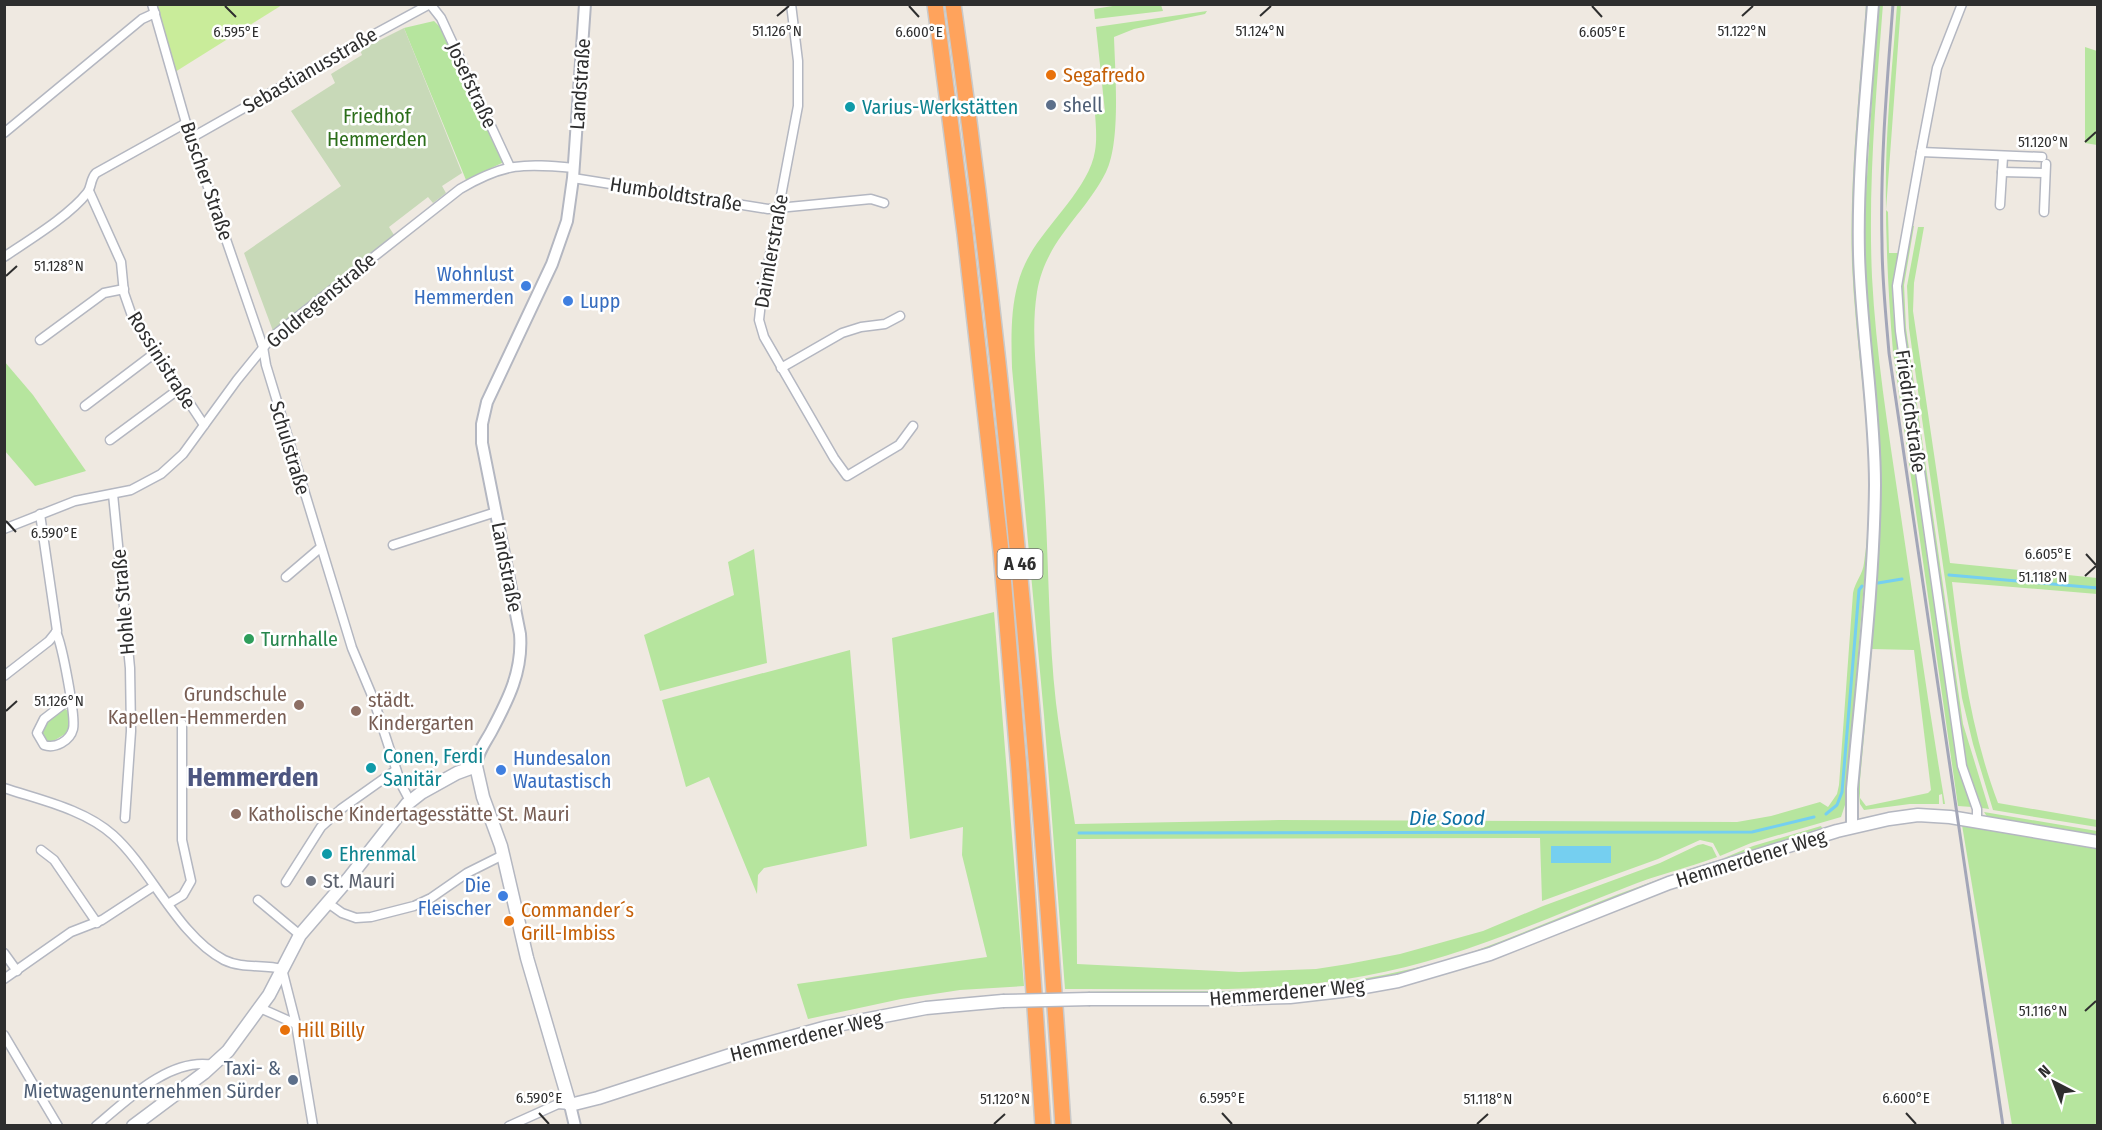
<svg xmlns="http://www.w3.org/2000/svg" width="2102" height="1130" font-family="'Fira Sans Condensed',sans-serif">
<rect width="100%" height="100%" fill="#efe9e1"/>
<g fill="#b6e59e" fill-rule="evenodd">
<path d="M 1883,4 C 1876,95 1868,186 1872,277 C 1876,353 1888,428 1899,503 C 1914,603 1928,704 1945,804 L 1943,804 L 1942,794 L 1939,795 L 1939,804 L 1910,804 L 1864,810 L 1860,804 L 1858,782 L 1874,589 L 1877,589 L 1878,575 L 1876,575 L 1880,495 L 1879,427 L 1866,287 L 1864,224 L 1878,5 ZM 1872,649 L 1914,650 L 1931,790 L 1928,793 L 1866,806 L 1860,798 L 1860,780 Z"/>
<polygon points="1161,5 1163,11 1095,19 1094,9 1119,5"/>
<path d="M 1866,5 L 1868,5 L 1855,201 L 1870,460 L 1870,510 L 1846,802 L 1841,817 L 1751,843 L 1720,856 L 1713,843 L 1700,840 L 1658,859 L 1542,901 L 1540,838 L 1076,839 L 1077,964 L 1239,972 L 1316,969 L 1348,964 L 1400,954 L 1483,931 L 1543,906 L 1660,863 L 1698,845 L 1703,844 L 1712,847 L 1717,857 C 1687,868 1656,875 1627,887 C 1540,921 1457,959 1364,976 C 1266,995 1164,988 1065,989 L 1044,715 L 1012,368 C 1011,334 1010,296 1025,264 C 1042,227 1089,190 1095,151 C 1097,139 1096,126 1095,114 L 1105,112 L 1096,27 L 1207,11 L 1205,14 L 1134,29 L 1114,37 C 1115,72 1121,142 1106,172 C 1084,216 1046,239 1037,292 C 1032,324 1035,355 1037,387 C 1039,420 1042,453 1044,486 C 1049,558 1048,632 1056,703 C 1061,744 1069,784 1075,824 L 1279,820 L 1737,822 L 1771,816 L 1820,802 L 1828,807 L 1837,794 L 1839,785 L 1853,593 C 1855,582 1863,574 1864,563 C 1879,463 1856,363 1852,264 C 1849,178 1860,90 1866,5 Z"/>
<path d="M 1897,5 L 1901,5 L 1886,210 L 1888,212 L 1889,253 L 1898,253 L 1892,286 L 1894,318 L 1958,766 L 1972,807 L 1958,806 L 1893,352 C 1888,291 1885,230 1886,169 C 1887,114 1893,59 1897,5 Z"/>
<polygon points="434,21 443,30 504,162 466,180 404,28"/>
<polygon points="2085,47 2097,51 2097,145 2085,143"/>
<polygon points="1912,226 1914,226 1904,285 1906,328 1963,724 1989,809 1982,808 1966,763 1904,329 1901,285"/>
<path d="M 1918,227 L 1924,227 L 1914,283 L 1913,311 L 1950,563 L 2097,578 L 2097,594 L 1952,582 C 1961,656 1971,732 1998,803 L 2097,820 L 2097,827 L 1993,810 L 1973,744 L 1962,698 L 1909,328 L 1907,286 Z"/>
<polygon points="4,361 33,395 86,471 35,486 5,451"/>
<polygon points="754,549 767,663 660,691 644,635 734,595 728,562"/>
<polygon points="994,612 1024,986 960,990 901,999 808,1019 797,984 987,957 962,855 963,827 910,839 892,638"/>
<polygon points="850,650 867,846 764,868 758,875 757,894 709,777 686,787 662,700"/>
<polygon points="64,708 68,711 70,726 65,734 50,743 44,741 40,731 43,725"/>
<polygon points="1984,812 2097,831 2097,838 1988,818"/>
<polygon points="1962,825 2097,849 2097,1125 2012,1125"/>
<path d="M 1821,826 L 1822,828 C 1808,832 1730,859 1724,858 L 1753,846 Z"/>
<path d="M 1715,861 L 1715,863 L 1488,949 L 1394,976 L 1364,982 L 1270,992 L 1079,994 L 1079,992 C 1143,990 1207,993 1271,989 C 1323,987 1373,978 1424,966 C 1471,955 1516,935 1561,917 C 1612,896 1662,877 1715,861 Z"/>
</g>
<polygon fill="#c8d9b8" points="404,28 462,173 442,186 446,193 433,203 428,197 389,227 394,235 273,331 244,253 341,186 291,111 335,83 331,74 362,55 360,50"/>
<polygon fill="#c9ec9a" points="157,4 282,5 175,72"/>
<rect fill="#75cff0" x="1551" y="846" width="60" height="17"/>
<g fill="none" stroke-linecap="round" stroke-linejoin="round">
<g stroke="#75cff0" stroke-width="3">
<polyline points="1949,575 2098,588"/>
<polyline points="1878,583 1902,579"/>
<polyline points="1826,814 1837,805 1842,792 1859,590 1862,586"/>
<polyline points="1079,833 1752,832 1814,817"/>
</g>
<defs>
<g id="minor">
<polyline points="152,4 186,123 263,347 266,365 352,648 373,698 401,784 410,801"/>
<polyline points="430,4 441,18 510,167"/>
<polyline points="791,4 798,61 798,106 761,302 759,320 764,337 834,458 847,476 899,445 913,426"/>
<polyline points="1962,4 1937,68 1921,152 1897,286 1900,331 1962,766 1977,809 1977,821"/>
<polyline points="4,133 142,19 155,13"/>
<polyline points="191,138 360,42 430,4"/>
<polyline points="1921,152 2042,157"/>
<polyline points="2002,172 2045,173"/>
<polyline points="573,178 768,209 871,199 884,203"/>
<polyline points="89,191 121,262 124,293 132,316 204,425"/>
<polyline points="2000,205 2003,157"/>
<polyline points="2044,212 2046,164"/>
<path d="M 4,257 C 29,240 69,216 87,193 C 92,187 90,179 96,173 L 186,123"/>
<polyline points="40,340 104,293 124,289"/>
<polyline points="781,368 842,333 861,327 885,324 900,316"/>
<polyline points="85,406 155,353"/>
<polyline points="110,440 179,389"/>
<polyline points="113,494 130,668 131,731 125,818"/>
<path d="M 4,529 L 75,501 L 131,490 L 161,474 L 183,454 L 237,380 L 272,337 L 460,189 C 504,163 524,163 574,168"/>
<polyline points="393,545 496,512"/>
<polyline points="286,577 320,548"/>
<path d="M 56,632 C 62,644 76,717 73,729 C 70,741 55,749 44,745 L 37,733 L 44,719 L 70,699"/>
<polyline points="4,676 49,641 57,631 40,514"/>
<path d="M 4,788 C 40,800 84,809 113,835 C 151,869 178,936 224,960 C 242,969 264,964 282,969 L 296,1024 L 313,1126"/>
<polyline points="41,850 54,860 97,923"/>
<polyline points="286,882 321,827 341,809 396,770"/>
<polyline points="258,900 300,935"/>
<polyline points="328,903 342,913 356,918 371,917 414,906 431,898 467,873 503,855"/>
<polyline points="168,904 183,895 191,881 182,840 182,724"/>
<polyline points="4,953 17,971"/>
<polyline points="4,979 71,932 102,920 154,886"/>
<polyline points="260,1008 296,1024"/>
<polyline points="4,1035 58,1126"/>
<path d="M 96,1126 C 127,1100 170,1057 213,1065"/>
<polyline points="509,1126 558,1104 570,1105"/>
</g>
<g id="tertiary">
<path d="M 476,766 C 477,753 485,743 491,732 C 508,700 523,671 520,634 L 482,443 L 482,424 L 487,402 L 552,264 L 567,221 L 573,178 L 585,4"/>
<path d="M 1852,827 L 1852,789 C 1861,688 1874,586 1875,485 C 1875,408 1861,331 1859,254 C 1857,171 1867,87 1873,4"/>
<polyline points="570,1105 575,1126"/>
</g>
<g id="secondary">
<polyline points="1090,999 1225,999 1290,997 1342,991 1398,981 1490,954 1669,883 1837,831 1889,819 1918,815 1950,817 2098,842"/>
<polyline points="133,1126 204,1073 228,1051 269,995 300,935 349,878 407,804 421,793 457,773 476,766 483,797 501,846 527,958 570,1105 598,1098 755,1047 827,1027 926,1008 1003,1001"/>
</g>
<g id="motorway">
<polyline points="935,4 965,234 1001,551 1019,770 1043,1126"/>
<path d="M 953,4 C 1006,376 1039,751 1063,1126"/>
</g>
</defs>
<use href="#minor" stroke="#b4b7c1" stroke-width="11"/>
<use href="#tertiary" stroke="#b4b7c1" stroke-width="14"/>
<use href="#secondary" stroke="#b4b7c1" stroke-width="15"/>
<use href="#motorway" stroke="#c9c9c9" stroke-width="18"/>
<use href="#minor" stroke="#fff" stroke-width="8"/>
<use href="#tertiary" stroke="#fff" stroke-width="10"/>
<use href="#secondary" stroke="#fff" stroke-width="12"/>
<use href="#motorway" stroke="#ffa35c" stroke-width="15"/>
<path stroke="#a3a6b8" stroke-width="3" d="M 1893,4 C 1887,84 1880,163 1882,243 C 1882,280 1886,316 1889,353 L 2003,1126"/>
<defs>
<polyline id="secondary-bridge" points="1003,1001 1090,999"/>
</defs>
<use href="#secondary-bridge" stroke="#b4b7c1" stroke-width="15" stroke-linecap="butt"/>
<use href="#secondary-bridge" stroke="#fff" stroke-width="12"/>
</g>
<path fill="none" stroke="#2e2e2e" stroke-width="2" d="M 225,6 L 236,17M 909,6 L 919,17M 1592,6 L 1602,17M 777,16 L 789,6M 1260,16 L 1271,6M 1742,16 L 1753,6M 2085,142 L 2096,132M 6,276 L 17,266M 6,521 L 16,532M 2086,554 L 2096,565M 2085,576 L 2096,566M 6,711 L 17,701M 2085,1011 L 2096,1001M 539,1113 L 549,1124M 1222,1113 L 1232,1124M 1906,1113 L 1916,1124M 994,1124 L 1005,1114M 1477,1124 L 1488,1114"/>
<g fill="#e8710a" stroke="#fff" stroke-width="2">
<circle cx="1051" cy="75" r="6"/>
<circle cx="509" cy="921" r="6"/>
<circle cx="285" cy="1030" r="6"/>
</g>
<g fill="#5c6f8a" stroke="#fff" stroke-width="2">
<circle cx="1051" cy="105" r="6"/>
<circle cx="293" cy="1080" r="6"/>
</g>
<g fill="#0f9aa8" stroke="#fff" stroke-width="2">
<circle cx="850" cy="107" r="6"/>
<circle cx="371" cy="768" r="6"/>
<circle cx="327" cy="854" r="6"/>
</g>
<g fill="#3f7fe0" stroke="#fff" stroke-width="2">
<circle cx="526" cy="286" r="6"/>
<circle cx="568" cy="301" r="6"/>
<circle cx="501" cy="770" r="6"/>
<circle cx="503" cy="896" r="6"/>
</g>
<circle fill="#2e9e5b" stroke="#fff" stroke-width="2" cx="249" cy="639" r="6"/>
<g fill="#8d6e63" stroke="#fff" stroke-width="2">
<circle cx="299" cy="705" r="6"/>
<circle cx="356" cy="711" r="6"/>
<circle cx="236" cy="814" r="6"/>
</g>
<circle fill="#6b7280" stroke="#fff" stroke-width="2" cx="311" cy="881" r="6"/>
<g text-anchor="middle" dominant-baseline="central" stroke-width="5" stroke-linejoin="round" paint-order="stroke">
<rect fill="#fff" stroke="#6d6d6d" stroke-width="1.5" x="997.5" y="549" width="45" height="30" rx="4.5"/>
<g font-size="18" font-weight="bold" fill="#2e2e2e">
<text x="1020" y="564">A 46</text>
</g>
<g font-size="20" fill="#2e2e2e" stroke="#fff">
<text transform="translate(310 70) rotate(-30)">Sebastianusstraße</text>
<text transform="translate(580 84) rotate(-86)">Landstraße</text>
<text transform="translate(472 85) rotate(65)">Josefstraße</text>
<text transform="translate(207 181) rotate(71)">Buscher Straße</text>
<text transform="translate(676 194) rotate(9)">Humboldtstraße</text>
<text transform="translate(771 251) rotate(-80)">Daimlerstraße</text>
<text transform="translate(321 300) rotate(-40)">Goldregenstraße</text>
<text transform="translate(162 360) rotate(58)">Rossinistraße</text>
<text transform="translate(1911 411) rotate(82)">Friedrichstraße</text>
<text transform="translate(290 448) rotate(73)">Schulstraße</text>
<text transform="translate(507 567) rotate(79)">Landstraße</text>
<text transform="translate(123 602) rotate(-95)">Hohle Straße</text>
<text transform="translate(1751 858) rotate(-17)">Hemmerdener Weg</text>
<text transform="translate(1287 992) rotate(-5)">Hemmerdener Weg</text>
<text transform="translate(806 1036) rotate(-14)">Hemmerdener Weg</text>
</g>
<g font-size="20" fill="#c56008" stroke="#fff" text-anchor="start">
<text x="1063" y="75">Segafredo</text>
<text x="521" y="910">Commander´s<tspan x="521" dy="23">Grill-Imbiss</tspan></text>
<text x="297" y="1030">Hill Billy</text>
</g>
<g font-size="20" fill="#4e5e75" stroke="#fff" text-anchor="start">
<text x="1063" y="105">shell</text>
<text x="281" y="1068" text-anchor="end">Taxi- &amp;<tspan x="281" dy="23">Mietwagenunternehmen Sürder</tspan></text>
</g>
<g font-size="20" fill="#0d838f" stroke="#fff" text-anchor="start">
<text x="862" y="107">Varius-Werkstätten</text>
<text x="383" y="756">Conen, Ferdi<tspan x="383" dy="23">Sanitär</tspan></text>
<text x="339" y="854">Ehrenmal</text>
</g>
<g font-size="20" fill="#2c6e1b" stroke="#fff">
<text x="377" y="116">Friedhof<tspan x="377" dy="23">Hemmerden</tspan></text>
</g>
<g font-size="20" fill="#366cbe" stroke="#fff" text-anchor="end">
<text x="514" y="274">Wohnlust<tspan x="514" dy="23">Hemmerden</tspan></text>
<text x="580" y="301" text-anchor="start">Lupp</text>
<text x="513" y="758" text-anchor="start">Hundesalon<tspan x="513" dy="23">Wautastisch</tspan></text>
<text x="491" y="885">Die<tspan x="491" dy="23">Fleischer</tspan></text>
</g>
<g font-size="20" fill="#27864d" stroke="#fff" text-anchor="start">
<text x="261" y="639">Turnhalle</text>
</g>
<g font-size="20" fill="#785e54" stroke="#fff" text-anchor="start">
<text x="287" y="694" text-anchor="end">Grundschule<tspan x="287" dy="23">Kapellen-Hemmerden</tspan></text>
<text x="368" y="700">städt.<tspan x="368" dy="23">Kindergarten</tspan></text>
<text x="248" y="814">Katholische Kindertagesstätte St. Mauri</text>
</g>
<g font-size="20" fill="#5b616d" stroke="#fff" text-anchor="start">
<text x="323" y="881">St. Mauri</text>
</g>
<g font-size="21" font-style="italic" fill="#0d6fa3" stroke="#fff">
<text x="1447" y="818">Die Sood</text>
</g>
<g font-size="26" font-weight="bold" fill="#4d5680" stroke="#fff">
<text x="253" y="777">Hemmerden</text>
</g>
</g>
<g font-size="15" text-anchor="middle" fill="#2e2e2e" stroke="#fff" stroke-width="5" stroke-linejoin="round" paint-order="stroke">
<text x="777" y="36">51.126°N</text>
<text x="1260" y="36">51.124°N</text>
<text x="1742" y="36">51.122°N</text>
<text x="236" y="37">6.595°E</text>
<text x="919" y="37">6.600°E</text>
<text x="1602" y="37">6.605°E</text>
<text x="2043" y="147">51.120°N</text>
<text x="59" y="271">51.128°N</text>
<text x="54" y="538">6.590°E</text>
<text x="2048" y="559">6.605°E</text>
<text x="2043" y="582">51.118°N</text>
<text x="59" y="706">51.126°N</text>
<text x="2043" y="1016">51.116°N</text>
<text x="539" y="1103">6.590°E</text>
<text x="1222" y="1103">6.595°E</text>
<text x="1906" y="1103">6.600°E</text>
<text x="1005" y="1104">51.120°N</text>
<text x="1488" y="1104">51.118°N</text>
</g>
<rect width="2102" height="1130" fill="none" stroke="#2e2e2e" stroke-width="12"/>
<g transform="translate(2054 1082) rotate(318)" stroke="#ffffff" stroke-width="4.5" paint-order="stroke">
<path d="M0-4.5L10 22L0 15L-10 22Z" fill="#2e2e2e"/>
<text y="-9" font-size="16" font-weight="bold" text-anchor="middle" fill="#2e2e2e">N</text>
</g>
</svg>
